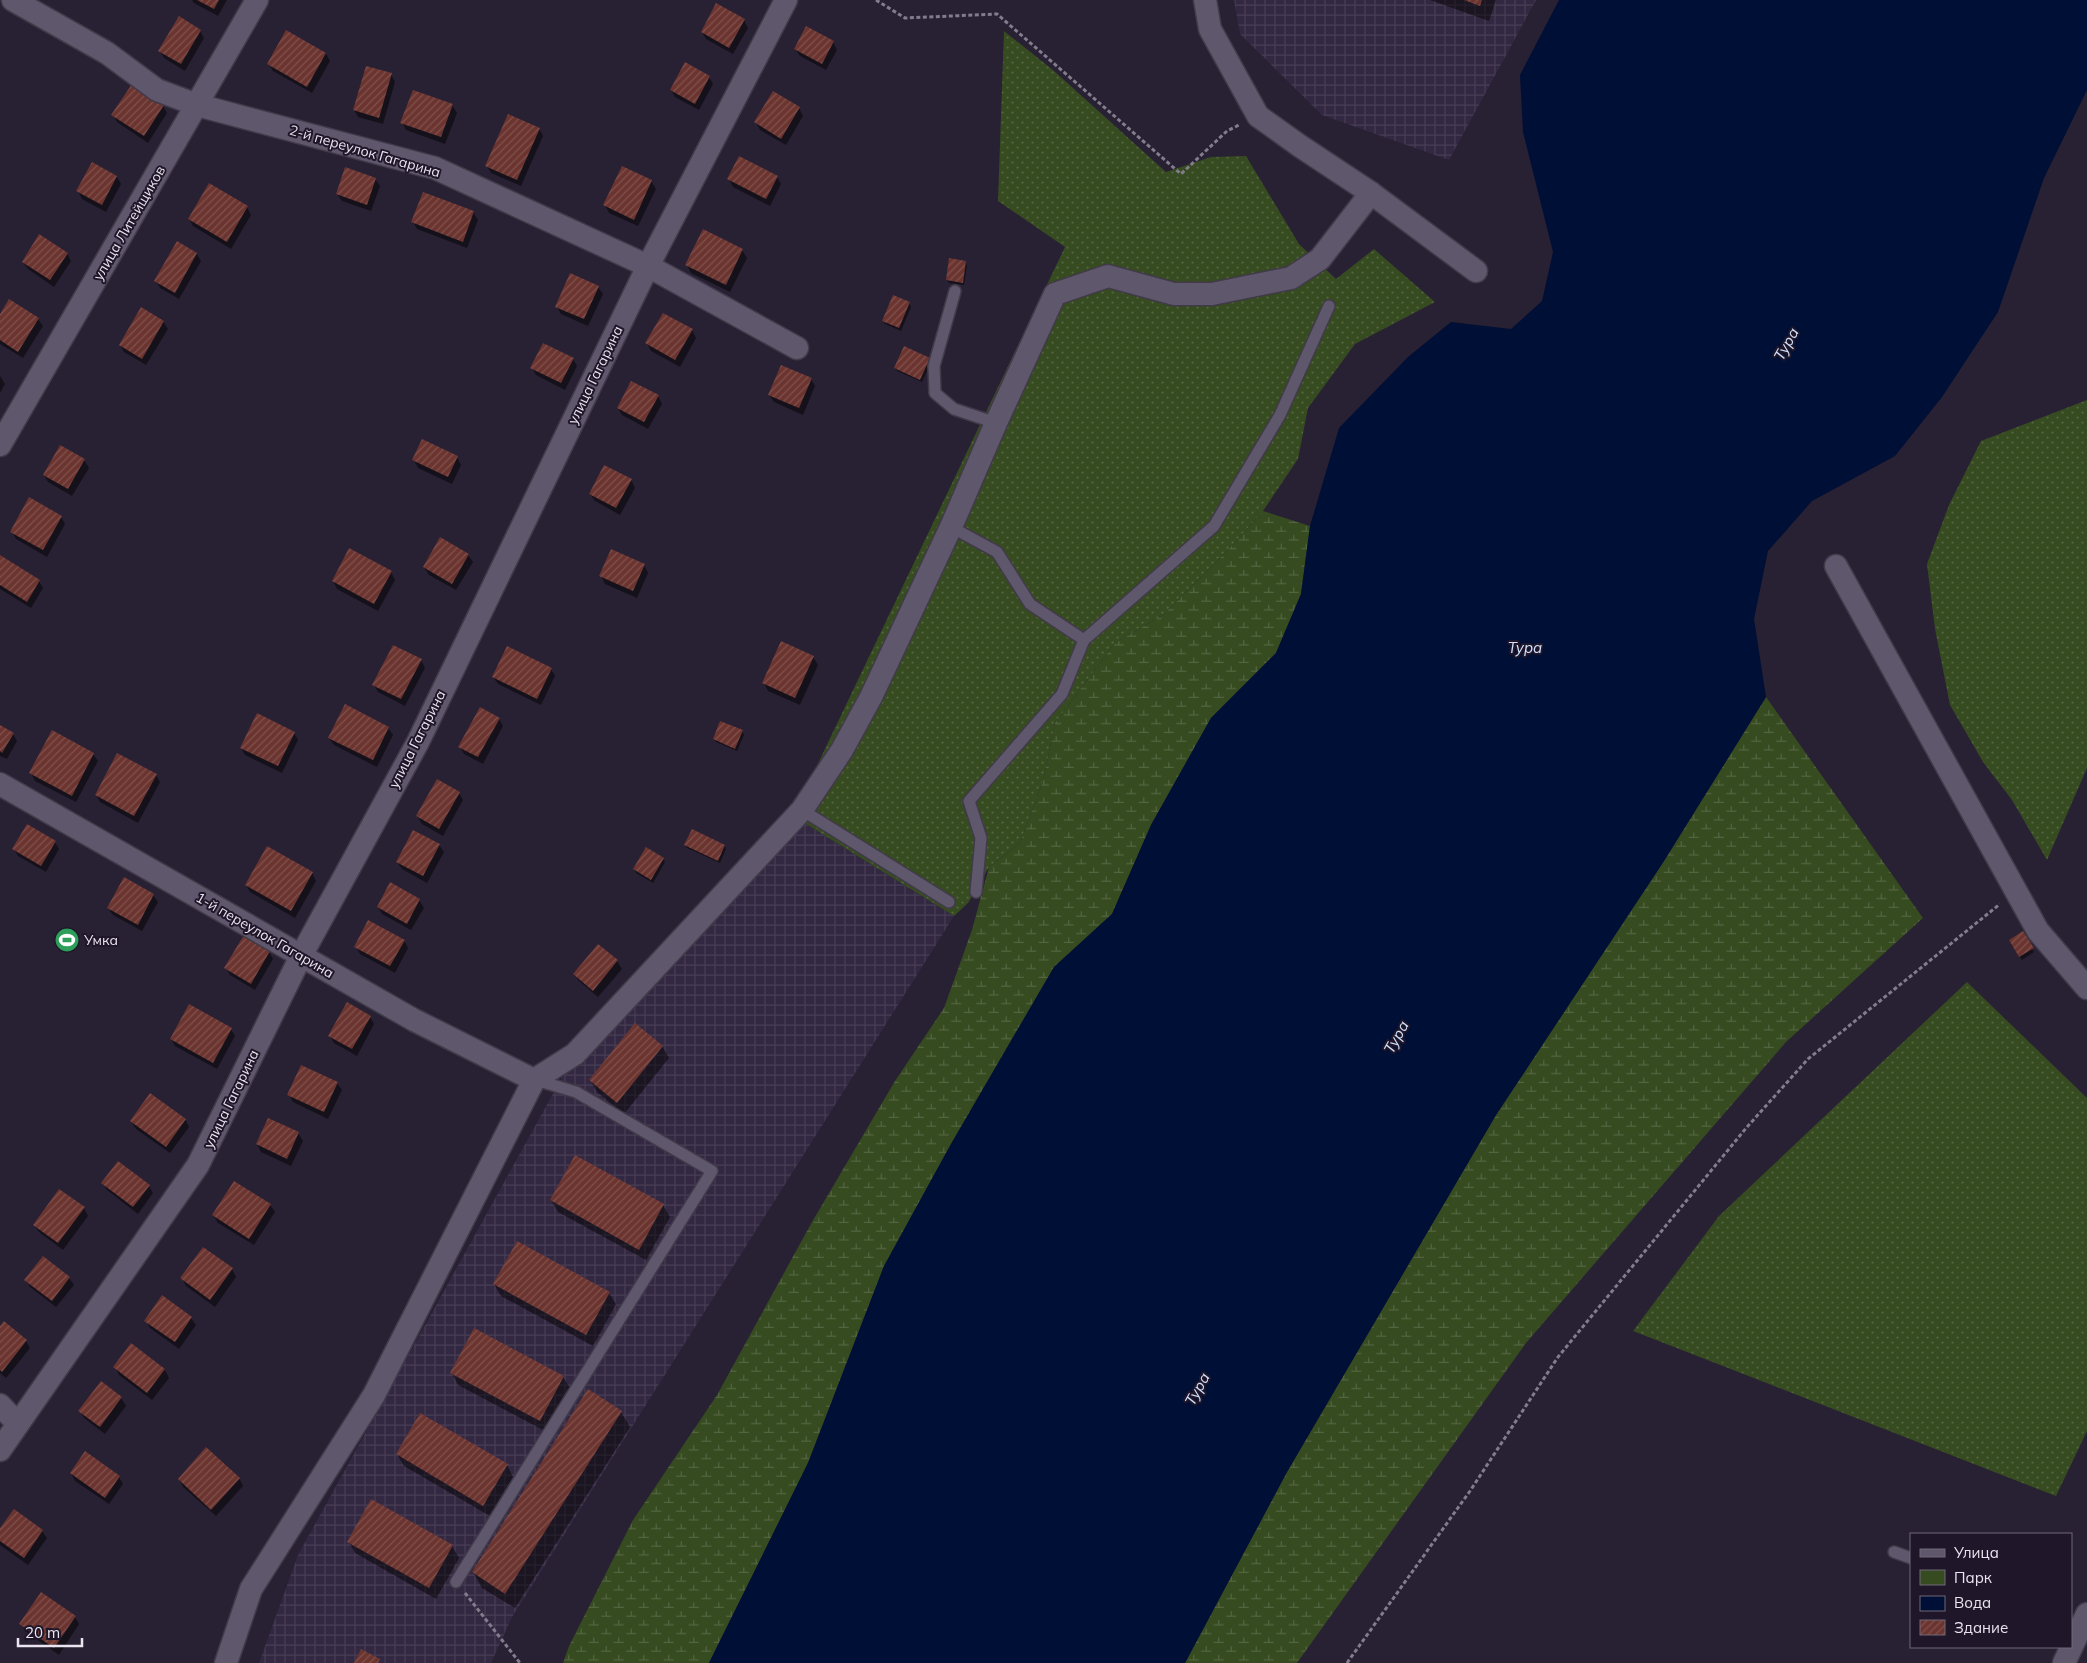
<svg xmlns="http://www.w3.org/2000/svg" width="2087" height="1663" font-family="Mulish,sans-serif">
<defs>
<pattern id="industrial-grid" width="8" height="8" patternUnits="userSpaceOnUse" patternTransform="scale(1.25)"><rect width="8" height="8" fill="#332841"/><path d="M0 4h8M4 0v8" fill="none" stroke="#473d54"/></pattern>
<pattern id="green-dots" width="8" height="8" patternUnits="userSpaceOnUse" patternTransform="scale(1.25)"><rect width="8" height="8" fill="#364b20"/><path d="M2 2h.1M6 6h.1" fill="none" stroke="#536541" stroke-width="1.8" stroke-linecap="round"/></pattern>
<pattern id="wetland-marsh" width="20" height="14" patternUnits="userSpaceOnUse" patternTransform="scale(1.25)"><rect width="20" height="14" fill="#364b20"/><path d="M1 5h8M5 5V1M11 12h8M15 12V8" fill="none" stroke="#536541"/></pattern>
<pattern id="building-hatch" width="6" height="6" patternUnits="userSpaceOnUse" patternTransform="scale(1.25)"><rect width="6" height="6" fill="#6b342f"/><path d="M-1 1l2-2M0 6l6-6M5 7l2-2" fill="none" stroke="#80514e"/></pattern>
</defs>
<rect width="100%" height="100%" fill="#282033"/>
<g fill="url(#industrial-grid)">
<polygon points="1234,0 1536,0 1449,160 1322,115 1240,34"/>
<polygon points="803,822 954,916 523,1600 512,1617 491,1663 259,1663 298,1555 565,1072"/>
</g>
<g fill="url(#green-dots)">
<polygon points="1004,31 1053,70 1166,172 1211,157 1246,156 1299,244 1336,279 1374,249 1435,302 1355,344 1308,408 1298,459 1263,511 1229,549 1163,615 1115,643 1055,723 1043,781 1020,843 989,867 968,903 954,916 803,822 812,776 1065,247 998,201"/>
<polygon points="2087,400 2087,768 2047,860 2012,800 1983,762 1950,705 1935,629 1927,564 1949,505 1981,441"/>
<polygon points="1967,982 2087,1098 2087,1431 2056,1496 1633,1331 1719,1216"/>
</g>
<g fill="url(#wetland-marsh)">
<polygon points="1263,511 1310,526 1301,594 1276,653 1211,718 1151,825 1112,914 1054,967 951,1144 884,1266 808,1463 709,1663 563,1663 569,1646 633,1520 717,1395 812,1222 895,1081 944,1008 972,930 989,867 1020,843 1043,781 1055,723 1115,643 1163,615 1229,549"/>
<polygon points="1766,697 1923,918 1786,1042 1526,1343 1297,1663 1185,1663 1287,1472 1496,1115 1664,861"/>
</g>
<polygon fill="#000f35" points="1559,0 2087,0 2087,90 2044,178 1998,312 1942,397 1895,456 1812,501 1768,551 1754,619 1766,697 1664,861 1496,1115 1287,1472 1185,1663 709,1663 808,1463 884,1266 951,1144 1054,967 1112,914 1151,825 1211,718 1276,653 1301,594 1310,526 1339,428 1408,357 1451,322 1511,329 1542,301 1553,252 1523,132 1520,75"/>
<g fill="#0007">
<polygon points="192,0 227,0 218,16 194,3"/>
<polygon points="1430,0 1496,0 1489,21"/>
<polygon points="744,20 748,28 733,54 706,39 702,32"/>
<polygon points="200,31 204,38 185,71 164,58 160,51"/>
<polygon points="833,42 837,50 826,70 800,56 795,49"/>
<polygon points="326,54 330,61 312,93 273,71 269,64"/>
<polygon points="391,74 395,82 383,124 358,117 354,110"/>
<polygon points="709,77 713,84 699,110 675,97 671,90"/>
<polygon points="452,105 457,113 445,144 406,130 402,122"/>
<polygon points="163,106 167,113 148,143 117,122 113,115"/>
<polygon points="799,108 803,116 786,145 760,130 756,122"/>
<polygon points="539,129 543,136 521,186 491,173 487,166"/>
<polygon points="622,168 651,181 656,189 638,226 609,213 605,205"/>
<polygon points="117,177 121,184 106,212 82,199 78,191"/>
<polygon points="777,177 781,184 770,206 733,187 729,179"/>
<polygon points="375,179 380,186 371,211 342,201 337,194"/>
<polygon points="247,207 251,215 231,249 193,226 189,219"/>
<polygon points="473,212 478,220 467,248 417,229 413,222"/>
<polygon points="704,231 742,250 747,258 730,292 691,273 687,265"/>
<polygon points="177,243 197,254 201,261 179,299 160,288 156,281"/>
<polygon points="67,253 71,261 54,287 28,269 23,262"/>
<polygon points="965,262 967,265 964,285 949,283 947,280"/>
<polygon points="598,287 603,294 588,326 561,314 557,307"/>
<polygon points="893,297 909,303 911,307 901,331 885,324 883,321"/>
<polygon points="0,317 38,319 43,326 23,358 0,344"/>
<polygon points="163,321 168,329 146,365 124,352 120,345"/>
<polygon points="692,330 696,338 680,367 651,351 647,343"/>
<polygon points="573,359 577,366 565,390 536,375 532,368"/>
<polygon points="929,359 931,362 922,382 897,371 895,368"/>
<polygon points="0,376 5,384 0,393"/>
<polygon points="811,379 815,386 803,415 774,402 769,395"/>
<polygon points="658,396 662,404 648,429 622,415 618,408"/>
<polygon points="60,447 84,460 89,468 72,496 48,482 44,475"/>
<polygon points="457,457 461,465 452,484 418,468 414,460"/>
<polygon points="631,480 635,488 620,515 595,501 590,494"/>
<polygon points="61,517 65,524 47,557 16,539 12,532"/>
<polygon points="468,555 473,562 456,590 429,575 424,567"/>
<polygon points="0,557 39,581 43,588 31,608 0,589"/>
<polygon points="644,565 648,573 637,598 605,584 601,576"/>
<polygon points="391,572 395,580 378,611 337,589 333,581"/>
<polygon points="813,657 818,665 800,705 768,691 764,683"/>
<polygon points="421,660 425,668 405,706 378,692 374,685"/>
<polygon points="551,669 555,676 541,705 498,684 493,677"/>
<polygon points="499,719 503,726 483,764 464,754 460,747"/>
<polygon points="0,726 13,734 17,741 7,759 0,756"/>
<polygon points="388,728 393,735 377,767 334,745 329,738"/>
<polygon points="742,731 744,735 737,751 716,742 714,739"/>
<polygon points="294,733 298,740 282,773 245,755 241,748"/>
<polygon points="93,754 98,761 76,802 35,781 31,773"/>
<polygon points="156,775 160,782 138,823 100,802 96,795"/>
<polygon points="459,793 463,800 443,836 422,824 417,816"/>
<polygon points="414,831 439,845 444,852 427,883 402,869 397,862"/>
<polygon points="55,842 59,849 46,872 18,856 14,849"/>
<polygon points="685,845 725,846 726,849 720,863 687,848"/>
<polygon points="663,859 665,862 653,883 636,873 634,869"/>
<polygon points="312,873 316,881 295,918 250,892 246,885"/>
<polygon points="391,884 419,900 424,908 411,930 382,914 378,907"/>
<polygon points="153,895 158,902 142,931 113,915 108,908"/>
<polygon points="2023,933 2034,952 2022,960 2010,941"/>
<polygon points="404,940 408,948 395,973 360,954 356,947"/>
<polygon points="598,945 617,961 622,969 598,997 579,981 574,974"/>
<polygon points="269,952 273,959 255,990 230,975 226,968"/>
<polygon points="370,1017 374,1024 357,1056 334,1043 330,1036"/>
<polygon points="231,1029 235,1036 217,1069 175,1046 171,1039"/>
<polygon points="662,1046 669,1058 624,1114 597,1092 590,1080"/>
<polygon points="337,1083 342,1090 328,1119 293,1102 289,1095"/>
<polygon points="185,1119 189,1127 170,1153 136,1129 131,1121"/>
<polygon points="269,1119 298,1133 303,1141 291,1166 261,1152 257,1144"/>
<polygon points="103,1183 149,1186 153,1193 138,1214 107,1190"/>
<polygon points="551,1200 663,1205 670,1217 646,1260 558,1212"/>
<polygon points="270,1205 275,1212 254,1245 218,1223 213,1215"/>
<polygon points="84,1208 88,1216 63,1250 39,1232 34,1225"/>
<polygon points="203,1248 232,1269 236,1277 215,1307 186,1286 182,1278"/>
<polygon points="69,1278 74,1285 56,1307 30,1287 26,1280"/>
<polygon points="494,1284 609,1293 616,1304 593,1346 501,1296"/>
<polygon points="163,1297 191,1318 196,1325 179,1349 150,1328 146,1321"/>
<polygon points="0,1328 26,1341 30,1348 6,1378 0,1373"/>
<polygon points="132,1345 165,1370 169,1378 152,1400 119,1375 115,1367"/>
<polygon points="452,1373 563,1377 570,1388 547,1432 458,1385"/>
<polygon points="101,1383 121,1398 126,1406 105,1434 84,1418 80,1411"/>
<polygon points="621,1412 630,1427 515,1608 482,1588 473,1572"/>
<polygon points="397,1454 507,1465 513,1477 490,1516 404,1466"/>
<polygon points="71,1473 119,1477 123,1484 109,1504 75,1481"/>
<polygon points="239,1478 243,1486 216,1516 183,1487 179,1479"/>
<polygon points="0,1531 42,1531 47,1538 28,1565 0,1545"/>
<polygon points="349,1542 452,1546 459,1558 436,1599 355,1553"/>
<polygon points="75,1617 79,1624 59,1655 25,1631 21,1624"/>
</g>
<g fill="url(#building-hatch)">
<polygon points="197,0 219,0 214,9"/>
<polygon points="1464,0 1482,0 1480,6"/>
<polygon points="716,3 745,19 729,48 701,32"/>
<polygon points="179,16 201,30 181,64 158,51"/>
<polygon points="806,26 834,41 822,64 794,49"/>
<polygon points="286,30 326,53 307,87 267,64"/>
<polygon points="685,62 710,76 695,104 670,90"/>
<polygon points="366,66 392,73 379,118 353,110"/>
<polygon points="132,84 164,105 144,136 111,115"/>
<polygon points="413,90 453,104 441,137 400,123"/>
<polygon points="773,91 800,107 781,139 754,122"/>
<polygon points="508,114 540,128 517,180 485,166"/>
<polygon points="739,156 778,176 766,199 727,179"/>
<polygon points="92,162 117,176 102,205 76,191"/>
<polygon points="622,166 652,180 634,220 603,205"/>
<polygon points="345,167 376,178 367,205 336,194"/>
<polygon points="209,183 248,206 227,242 188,219"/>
<polygon points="423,192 474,211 463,242 411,222"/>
<polygon points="703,229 743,249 726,285 685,265"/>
<polygon points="39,234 68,253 50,280 22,262"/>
<polygon points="177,241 197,253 175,293 154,281"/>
<polygon points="949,258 966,261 963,283 946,280"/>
<polygon points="570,273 599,286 584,319 555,307"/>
<polygon points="893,295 910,302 899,328 882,321"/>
<polygon points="9,299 39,318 18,352 0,340 0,314"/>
<polygon points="141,307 164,321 142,359 119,345"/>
<polygon points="663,313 693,329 675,360 645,343"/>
<polygon points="543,343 574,358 561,383 530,368"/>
<polygon points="904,346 930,358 920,380 894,368"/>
<polygon points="781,365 812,378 799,408 768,395"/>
<polygon points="631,381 659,395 644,422 617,408"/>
<polygon points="422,439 458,456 448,477 412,460"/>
<polygon points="60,445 85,459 68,489 43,475"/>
<polygon points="604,465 632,479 616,508 589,494"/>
<polygon points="29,497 62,516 43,550 10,532"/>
<polygon points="440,537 469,554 452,584 423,567"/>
<polygon points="349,548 392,571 374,604 332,581"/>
<polygon points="611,549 645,564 633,591 599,576"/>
<polygon points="0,555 40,580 27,602 0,585"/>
<polygon points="781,641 814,656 795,698 762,683"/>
<polygon points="393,645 422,659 401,699 372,685"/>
<polygon points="507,646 552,668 537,699 492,677"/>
<polygon points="345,704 389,727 373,760 328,738"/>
<polygon points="480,707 500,718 478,757 458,747"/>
<polygon points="257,713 295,732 278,766 240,748"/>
<polygon points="720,721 743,730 735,749 713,739"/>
<polygon points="0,725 14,733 2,753 0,751"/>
<polygon points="52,730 94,753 72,796 29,773"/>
<polygon points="117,753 157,774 134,816 95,795"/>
<polygon points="437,779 460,792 439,829 416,816"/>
<polygon points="27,824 56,841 41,866 12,849"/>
<polygon points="692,829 725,845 718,861 684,845"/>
<polygon points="413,830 440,844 423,876 396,862"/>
<polygon points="267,846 313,872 291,911 245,885"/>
<polygon points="646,847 664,858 651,880 633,869"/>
<polygon points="124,877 154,894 138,925 107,908"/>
<polygon points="390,882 420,899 407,924 377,907"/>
<polygon points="368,920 405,940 390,966 354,947"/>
<polygon points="2023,931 2034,948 2019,957 2009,940"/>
<polygon points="244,935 270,951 251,984 224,968"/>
<polygon points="598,944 618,960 593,991 573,974"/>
<polygon points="347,1002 371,1016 352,1049 328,1036"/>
<polygon points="189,1004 232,1028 213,1063 170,1039"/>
<polygon points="635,1023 663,1046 617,1103 589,1080"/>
<polygon points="301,1065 338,1082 324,1112 287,1095"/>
<polygon points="150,1093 186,1119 166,1147 130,1121"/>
<polygon points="268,1118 299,1132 287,1159 256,1144"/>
<polygon points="575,1155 664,1204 639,1250 550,1200"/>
<polygon points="118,1161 150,1185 133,1207 101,1183"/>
<polygon points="234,1181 271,1204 249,1239 212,1215"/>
<polygon points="59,1189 85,1207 58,1243 33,1225"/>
<polygon points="517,1241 610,1292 586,1335 493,1284"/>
<polygon points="203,1247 233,1268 210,1300 180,1278"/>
<polygon points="43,1256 70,1277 52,1301 24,1280"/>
<polygon points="162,1295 192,1317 175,1342 144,1321"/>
<polygon points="4,1321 27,1340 2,1372 0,1370 0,1326"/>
<polygon points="474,1328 564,1376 540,1421 450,1373"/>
<polygon points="131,1343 165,1369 147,1393 113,1367"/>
<polygon points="101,1381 122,1397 100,1427 78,1411"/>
<polygon points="588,1389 622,1411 505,1594 472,1572"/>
<polygon points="420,1413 508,1464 483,1506 396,1454"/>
<polygon points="206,1447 240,1478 211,1510 178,1479"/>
<polygon points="85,1451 120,1476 105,1498 70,1473"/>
<polygon points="371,1499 453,1545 429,1588 347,1542"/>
<polygon points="14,1509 43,1530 24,1558 0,1541 0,1528"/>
<polygon points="41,1592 76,1616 54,1648 19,1624"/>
<polygon points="361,1649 380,1659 378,1663 354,1663"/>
</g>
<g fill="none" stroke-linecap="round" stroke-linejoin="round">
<defs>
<g id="lane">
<polyline points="955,291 934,366 935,393 954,409 996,423"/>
<polyline points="951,527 997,552 1030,604 1084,640 1214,526 1280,415 1329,306"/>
<polyline points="802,810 949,902"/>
<polyline points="976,892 981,838 969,801 1062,694 1084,640"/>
<polyline points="1894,1552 1911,1558"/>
<polyline points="456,1582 712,1171 576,1092 536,1080"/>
</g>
<g id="street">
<polyline points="13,0 107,53 157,90 197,105 435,168 648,266 797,348"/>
<polyline points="1205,0 1210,29 1258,116 1300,146 1371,193 1476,271"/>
<polyline points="0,445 257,0"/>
<polyline points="1836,566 2038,931 2087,988"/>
<polyline points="0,784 414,1020 534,1080"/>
<polyline points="0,1405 18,1424"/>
<polyline points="0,1450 198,1165 301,956 418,742 648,266 786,0"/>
<polyline points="226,1663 251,1589 374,1395 534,1080 575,1054 802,810 842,750 871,697 951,527 996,423 1055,294 1108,276 1174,294 1212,294 1291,278 1320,259 1371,193"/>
<polyline points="2064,1663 2087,1614"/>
</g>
</defs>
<use href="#lane" stroke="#413a49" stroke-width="14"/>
<use href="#street" stroke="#413a49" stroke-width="25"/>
<g stroke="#827c8c" stroke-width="3" stroke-dasharray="4 2.5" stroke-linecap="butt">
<polyline points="876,0 905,18 997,14 1181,174 1227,131 1239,125"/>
<polyline points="465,1593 520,1663"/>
<polyline points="1347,1663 1470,1491 1558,1357 1747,1127 1808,1059 2000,904"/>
</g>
<use href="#lane" stroke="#5f576c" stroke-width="11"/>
<use href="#street" stroke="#5f576c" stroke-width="22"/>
</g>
<defs>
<symbol id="stadium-disc" viewBox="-11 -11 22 22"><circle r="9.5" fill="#2e9e5b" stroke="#1f1729"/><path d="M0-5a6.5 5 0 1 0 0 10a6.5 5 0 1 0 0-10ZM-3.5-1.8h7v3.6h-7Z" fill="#fff"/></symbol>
</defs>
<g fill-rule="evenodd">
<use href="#stadium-disc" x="53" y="926" width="28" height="28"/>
</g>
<g text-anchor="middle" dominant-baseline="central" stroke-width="4" stroke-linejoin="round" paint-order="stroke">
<g font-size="14" fill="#eae5f1" stroke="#1f1729">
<text transform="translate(365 151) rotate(16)">2-й переулок Гагарина</text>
<text transform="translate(129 223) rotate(-60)">улица Литейщиков</text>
<text transform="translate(595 375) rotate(-64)">улица Гагарина</text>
<text transform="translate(417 739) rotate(-63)">улица Гагарина</text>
<text transform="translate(265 935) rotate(30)">1-й переулок Гагарина</text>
<text transform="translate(231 1099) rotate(-64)">улица Гагарина</text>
</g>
<g font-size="14" fill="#eae5f1" stroke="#1f1729" text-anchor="start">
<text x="84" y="940">Умка</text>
</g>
<g font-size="15" font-style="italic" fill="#d0e2ff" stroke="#1f1729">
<text transform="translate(1786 344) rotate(-61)">Тура</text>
<text x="1525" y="647">Тура</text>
<text transform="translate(1396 1037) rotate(-61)">Тура</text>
<text transform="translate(1197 1389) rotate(-61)">Тура</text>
</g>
</g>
<rect x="1910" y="1533" width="162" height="115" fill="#1f1729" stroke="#706979"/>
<rect x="1920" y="1549" width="25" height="8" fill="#5f576c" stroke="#706979"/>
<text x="1954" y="1558" font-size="15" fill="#eae5f1">Улица</text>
<rect x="1920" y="1570" width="25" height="15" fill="#364b20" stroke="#706979"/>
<text x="1954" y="1583" font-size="15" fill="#eae5f1">Парк</text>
<rect x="1920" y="1596" width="25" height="15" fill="#000f35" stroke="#706979"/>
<text x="1954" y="1608" font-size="15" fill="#eae5f1">Вода</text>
<rect x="1920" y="1620" width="25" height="15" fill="url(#building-hatch)" stroke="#706979"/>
<text x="1954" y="1633" font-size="15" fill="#eae5f1">Здание</text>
<path d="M18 1638v8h64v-8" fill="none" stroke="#eae5f1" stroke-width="2.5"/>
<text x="25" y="1638" font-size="15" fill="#eae5f1" stroke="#1f1729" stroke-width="4" paint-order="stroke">20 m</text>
</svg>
